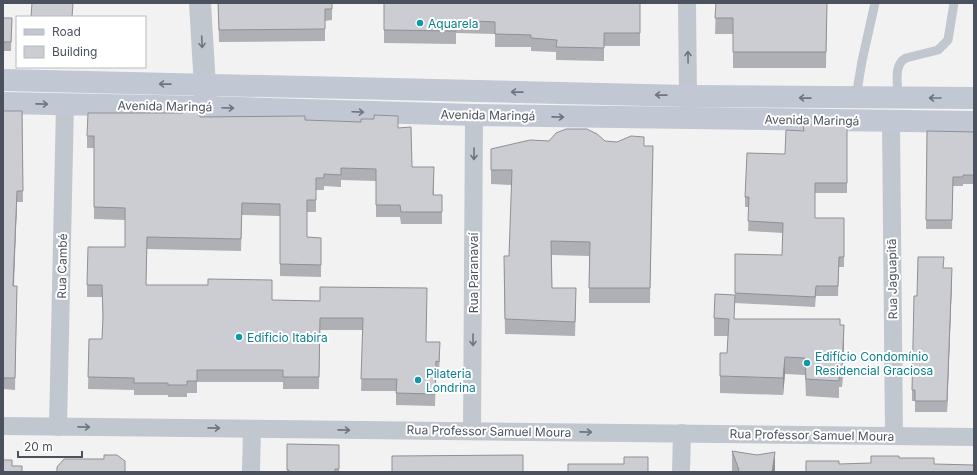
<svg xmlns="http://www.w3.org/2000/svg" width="977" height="475" font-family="Inter,sans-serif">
<rect width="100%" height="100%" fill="#f3f2f2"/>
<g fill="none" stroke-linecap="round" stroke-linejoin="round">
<g stroke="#c1c7ce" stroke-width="9">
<polyline points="856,97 862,61 875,3"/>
<path d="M 898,98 C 898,85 893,64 906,58 L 938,50 L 948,40 L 954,3"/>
</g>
<g stroke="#c1c7ce" stroke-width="18">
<polyline points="687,3 688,96"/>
<polyline points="891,121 894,436"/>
<polyline points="3,426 974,437"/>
<polyline points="58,427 65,104"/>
<polyline points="472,431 474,115"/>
<polyline points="251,472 252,429"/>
<polyline points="681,472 682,433"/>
</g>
<polyline stroke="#c1c7ce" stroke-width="22" points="200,3 206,104"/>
<g stroke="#c1c8d3" stroke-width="22">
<polyline points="3,80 688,96 974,98"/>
<polyline points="3,103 206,107 474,115 974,122"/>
</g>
</g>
<g fill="#afb0b5">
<polygon points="218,3 332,3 332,20 325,21 325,41 219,42"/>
<polygon points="384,3 640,3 640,46 604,46 604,61 556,60 556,52 531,51 531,47 495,47 495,34 456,33 456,44 384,43"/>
<polygon points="716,3 827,3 826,68 733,68 733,34 715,34"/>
<polygon points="3,18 12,18 11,51 3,51"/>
<polygon points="3,111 22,111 23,202 17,202 14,286 17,286 15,390 3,389"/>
<polygon points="200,117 305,120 398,128 412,167 434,179 434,195 442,195 442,224 401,224 400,217 376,217 376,181 341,180 341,187 324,186 324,190 316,190 316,212 307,212 307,237 321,238 321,277 280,276 280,216 242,215 241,251 147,249 146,285 272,300 320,301 426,342 440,354 439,374 436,373 435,406 396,405 396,391 361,391 363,330 320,330 319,389 283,389 283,382 197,382 197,393 187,393 187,397 168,397 168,395 134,395 134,390 88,389 89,339 102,339 103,322 102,297 87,297 87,285 125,247 125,220 94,219 94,148 87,148 87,136"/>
<polygon points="847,125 847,193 815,193 815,218 844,218 844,267 839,267 838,296 816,296 815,307 735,303 735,254 782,255 783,233 748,231 749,207 745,207 745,197 785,154 803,130"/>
<polygon points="927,131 974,132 974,184 963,184 963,186 953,186 952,229 926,229"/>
<polygon points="549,141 605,141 644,146 653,146 650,303 589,303 589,256 552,255 552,288 576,303 575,336 505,334 504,271 509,256 512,185 491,184 491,149"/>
<polygon points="944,268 952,279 947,412 915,412 915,401 912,401 912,390 917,296"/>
<polygon points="714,318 734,319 840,325 844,342 842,387 839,387 839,398 806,396 805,375 785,374 783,395 720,393 720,353 727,353 728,336 714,336"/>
<polygon points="287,444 339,445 339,472 287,472"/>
<polygon points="732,451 775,472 732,472"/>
</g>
<g fill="#8f9094">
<polygon points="17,191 17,202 13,297 13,286"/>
<polygon points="952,268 952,279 947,412 947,401"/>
<polygon points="844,325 844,342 842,387 842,370"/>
<polygon points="785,357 785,374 783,395 783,378"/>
<polygon points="775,452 775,472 772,472"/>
</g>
<g fill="#cccdd3" stroke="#8f9094">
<polygon points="32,3 73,3 72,17 31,17"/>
<polygon points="218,3 332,3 332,9 325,9 325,29 219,30"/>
<polygon points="384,3 640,3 640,33 604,33 604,48 556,47 557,40 531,38 531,35 495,34 495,22 456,20 456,31 384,30"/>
<polygon points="716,3 827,3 826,52 733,52 733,18 715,18"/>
<polygon points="3,18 12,18 11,42 3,42"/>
<polygon points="183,108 200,109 200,117 305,116 305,120 361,122 361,119 374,119 374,115 398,116 398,128 411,127 412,167 434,167 433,195 442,195 442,212 401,212 400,205 376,205 376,169 341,168 341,175 324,174 324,178 316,178 316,200 307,200 307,237 321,238 321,265 280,264 280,204 242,203 241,239 147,237 146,285 208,285 208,279 272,280 272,300 320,301 320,287 427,288 426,342 440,342 439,362 436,361 435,394 396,393 397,379 361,379 363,318 320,318 319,377 283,377 283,370 197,370 197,381 187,381 187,385 168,385 168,383 134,383 134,378 88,377 89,339 102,339 103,316 102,285 87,285 88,247 125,247 125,208 94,207 94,136 87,136 88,113 183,113"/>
<polygon points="3,111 22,111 23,191 17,191 13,286 17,286 15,378 3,378"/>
<polygon points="803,125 847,125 847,183 815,183 815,218 844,218 844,257 839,257 838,286 816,286 815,297 735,293 735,254 782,255 783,223 748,221 749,197 745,197 747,153 785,154 786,130 804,131"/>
<polygon points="566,129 587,129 597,134 605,141 617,142 631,136 644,137 644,146 653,146 650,288 589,288 590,242 551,241 552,288 576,288 575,322 505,319 504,256 509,256 512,170 491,170 491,149 530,140 549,141 556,133"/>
<polygon points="927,131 974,132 974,175 963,175 963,177 953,177 952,220 926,220"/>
<polygon points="918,257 944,257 943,268 952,268 947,401 915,401 915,390 912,390 914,296 917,296"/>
<polygon points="715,294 735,295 734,319 840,319 840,325 844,325 842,370 839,370 839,381 806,379 805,358 785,357 783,378 720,376 720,353 727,353 729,319 714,318"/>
<polygon points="287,444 339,445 339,469 335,469 335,472 289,472 289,470 287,470"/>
<polygon points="732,451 757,455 775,452 772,472 737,472 739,470"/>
<polygon points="104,455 117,455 125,461 125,472 57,472 57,467 64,459 104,459"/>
<polygon points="523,455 523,472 392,472 392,456"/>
<polygon points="871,456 899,456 899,458 934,458 934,464 974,465 974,472 806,472 806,461 839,461 839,464 871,463"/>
<polygon points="624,457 648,457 648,472 568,472 568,464 624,464"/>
<polygon points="3,460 12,460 12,466 22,466 22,472 3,472"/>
</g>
<defs><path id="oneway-shaft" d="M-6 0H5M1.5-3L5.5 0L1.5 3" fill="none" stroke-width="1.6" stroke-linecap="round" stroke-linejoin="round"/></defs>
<g stroke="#6e757f">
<use href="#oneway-shaft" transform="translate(202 42) rotate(87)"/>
<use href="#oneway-shaft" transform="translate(688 57) rotate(-91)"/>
<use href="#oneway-shaft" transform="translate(474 154) rotate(90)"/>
<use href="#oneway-shaft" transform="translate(473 340) rotate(90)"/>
<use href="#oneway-shaft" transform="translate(84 427) rotate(1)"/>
<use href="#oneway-shaft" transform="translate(214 428) rotate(1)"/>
<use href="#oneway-shaft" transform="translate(344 430) rotate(1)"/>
<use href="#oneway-shaft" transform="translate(586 432) rotate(1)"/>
</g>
<g stroke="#6e7580">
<use href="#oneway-shaft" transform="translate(165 84) rotate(-179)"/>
<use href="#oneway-shaft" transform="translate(517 92) rotate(-179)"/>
<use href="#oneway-shaft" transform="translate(661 95) rotate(-179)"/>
<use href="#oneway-shaft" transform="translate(805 98) rotate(-179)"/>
<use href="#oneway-shaft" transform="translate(935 98) rotate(180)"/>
<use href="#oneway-shaft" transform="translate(42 104) rotate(1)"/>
<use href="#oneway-shaft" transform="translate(228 108) rotate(2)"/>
<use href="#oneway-shaft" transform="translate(358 112) rotate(2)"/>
<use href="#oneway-shaft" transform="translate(558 117) rotate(1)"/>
</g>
<g fill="#0f9aa8" stroke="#fff" stroke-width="1.5">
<circle cx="420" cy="23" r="4"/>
<circle cx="239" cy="337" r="4"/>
<circle cx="807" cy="363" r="4"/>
<circle cx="418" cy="380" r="4"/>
</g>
<g text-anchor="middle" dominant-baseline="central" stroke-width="4" stroke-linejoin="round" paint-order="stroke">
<g font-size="12" fill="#0d838f" stroke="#fff" text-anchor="start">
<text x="428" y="23">Aquarela</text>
<text x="247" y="337">Edificio Itabira</text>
<text x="815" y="356">Edifício Condomínio<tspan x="815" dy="14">Residencial Graciosa</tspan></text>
<text x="426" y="373">Pilateria<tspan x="426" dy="14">Londrina</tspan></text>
</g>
<g font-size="12" fill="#4b525d" stroke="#fff">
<text transform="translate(165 106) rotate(1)">Avenida Maringá</text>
<text transform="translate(488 115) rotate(1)">Avenida Maringá</text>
<text transform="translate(812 120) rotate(1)">Avenida Maringá</text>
<text transform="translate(62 266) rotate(-89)">Rua Cambé</text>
<text transform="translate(473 273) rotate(-90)">Rua Paranavaí</text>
<text transform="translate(892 279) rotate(-91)">Rua Jaguapitã</text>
<text transform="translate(489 431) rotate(1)">Rua Professor Samuel Moura</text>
<text transform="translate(812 435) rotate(1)">Rua Professor Samuel Moura</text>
</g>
</g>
<rect width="977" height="475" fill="none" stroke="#4b525d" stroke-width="8"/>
<rect x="16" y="16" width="130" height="52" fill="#ffffff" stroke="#b7babe"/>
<rect x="24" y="29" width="20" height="6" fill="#c1c8d3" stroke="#b7babe"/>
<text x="52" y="36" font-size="12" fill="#4b525d">Road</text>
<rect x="24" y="46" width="20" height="12" fill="#cccdd3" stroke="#b7babe"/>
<text x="52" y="56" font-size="12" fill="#4b525d">Building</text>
<path d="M18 451v6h64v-6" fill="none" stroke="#4b525d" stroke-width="2"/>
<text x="24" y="451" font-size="12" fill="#4b525d" stroke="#ffffff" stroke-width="3" paint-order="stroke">20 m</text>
</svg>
